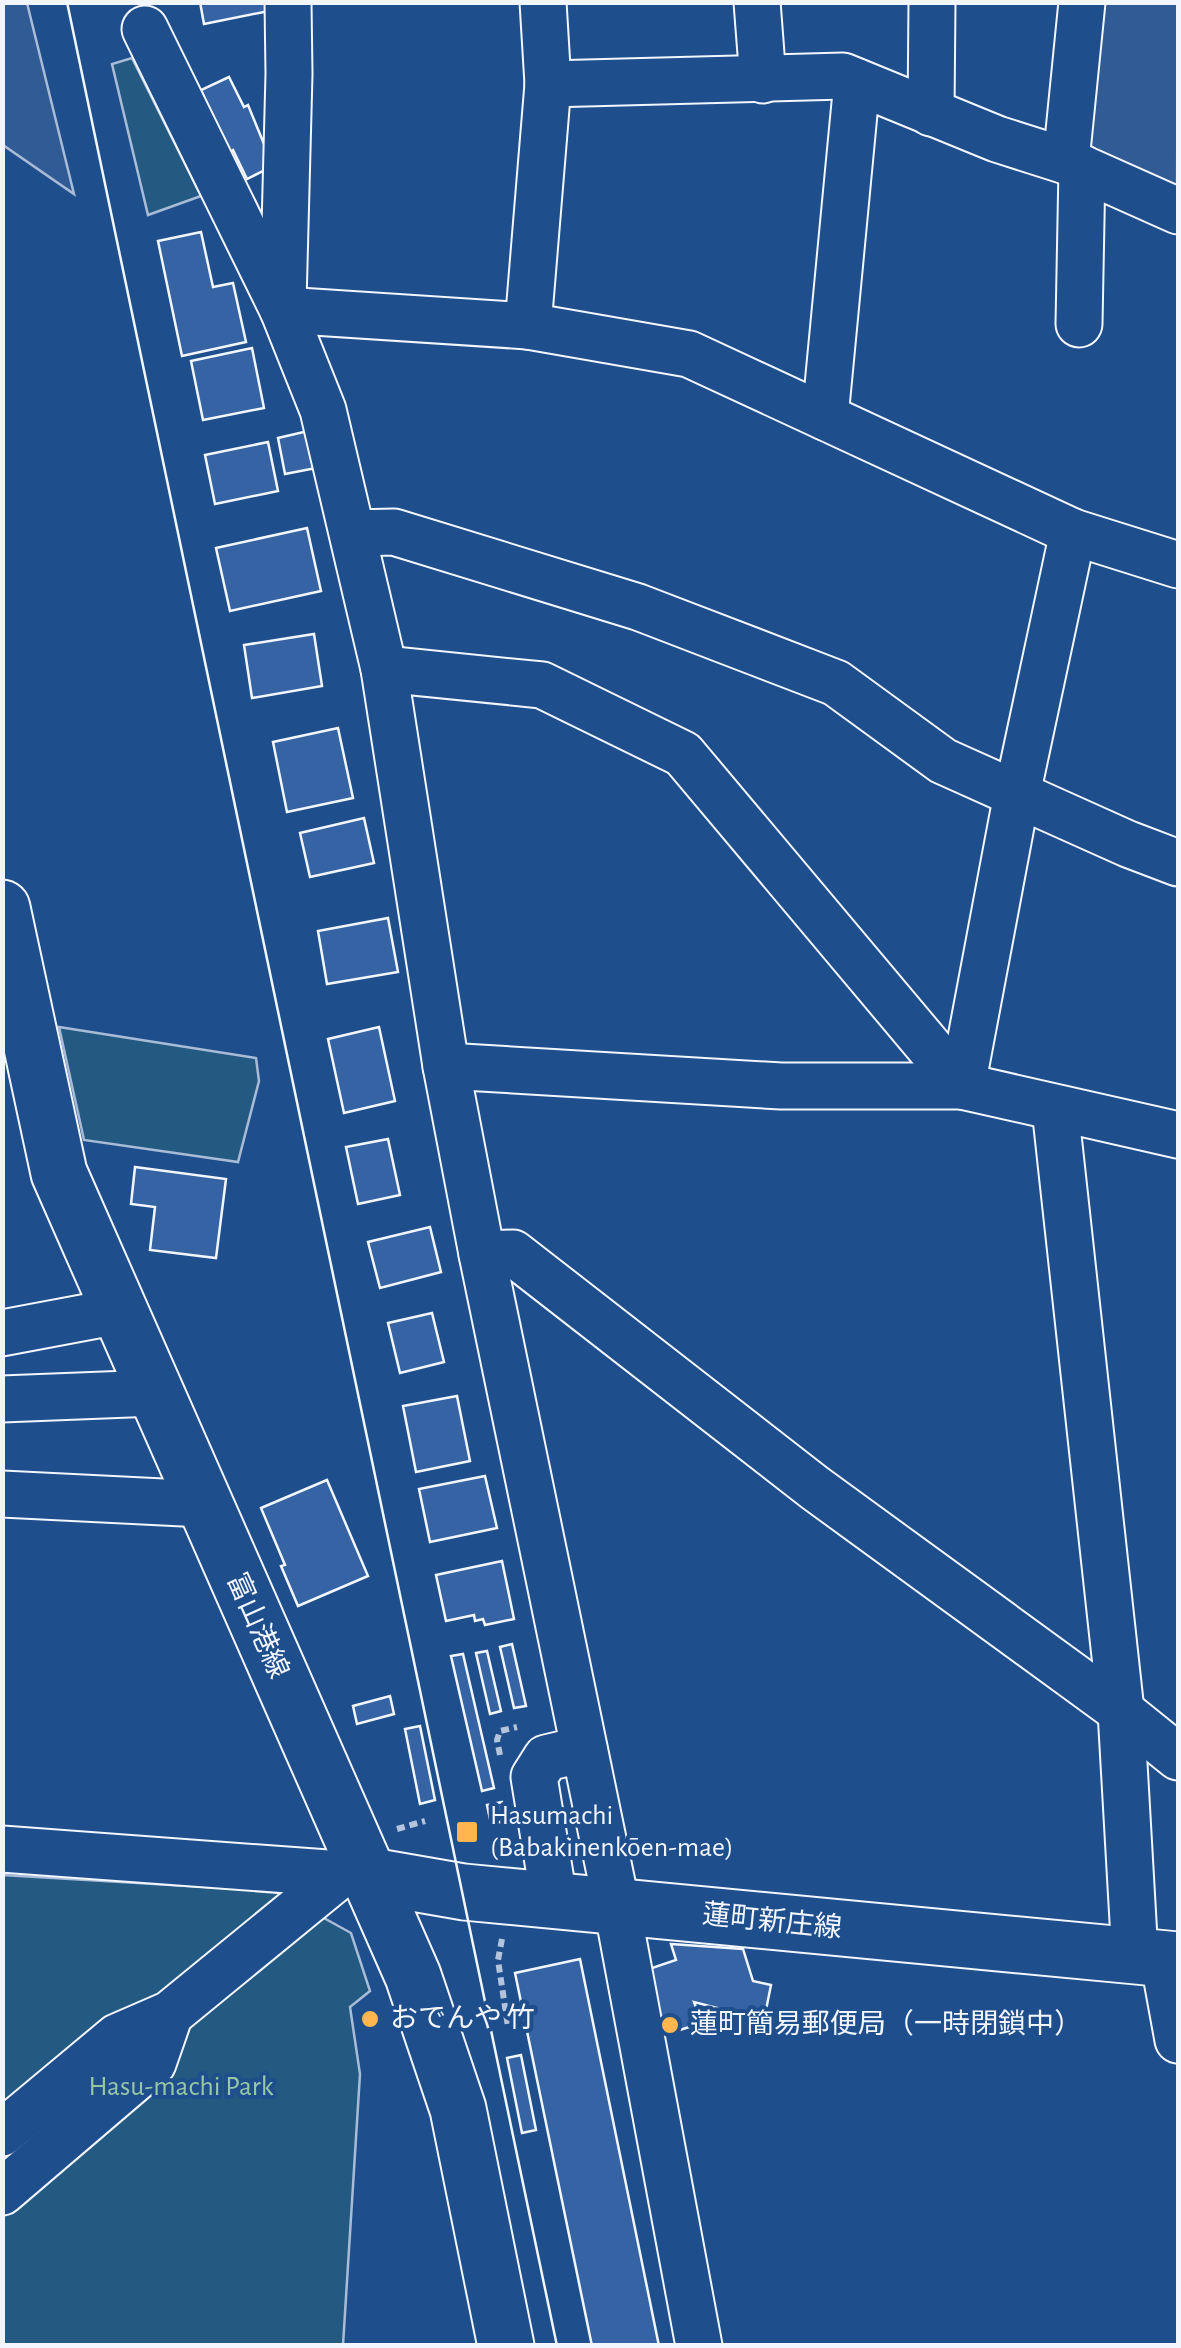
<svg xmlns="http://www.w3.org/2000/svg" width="1181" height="2348" font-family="'Alegreya Sans','Noto Sans JP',sans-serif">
<rect width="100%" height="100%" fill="#1f4e8c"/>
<g fill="#245a82" stroke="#a8bbd7" stroke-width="2.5">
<polygon points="132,58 201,196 148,215 112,64"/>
<polygon points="59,1027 256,1058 259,1081 238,1162 84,1140"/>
<polygon points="2,1875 275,1891 351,1933 370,1991 350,2007 360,2074 343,2345 3,2345"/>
</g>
<g fill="#305b95" stroke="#a8bbd7" stroke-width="2.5">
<polygon points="2,3 27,3 74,194 3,145"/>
<polygon points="1098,3 1178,3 1177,194 1083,152"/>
</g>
<g fill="#3563a3" stroke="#f2f6ff" stroke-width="2.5">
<polygon points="200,2 268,2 269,11 204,24"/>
<polygon points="229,77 244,107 248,105 273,166 247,179 233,150 228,153 201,90"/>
<polygon points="201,232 213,287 233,283 246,342 182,356 158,241"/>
<polygon points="252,348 264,408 203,420 191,361"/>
<polygon points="308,431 316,468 285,474 278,438"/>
<polygon points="268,442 278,491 215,504 205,455"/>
<polygon points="307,528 321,591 230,611 216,548"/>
<polygon points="314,634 322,686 252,698 244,645"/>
<polygon points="338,728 353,798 287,812 273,742"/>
<polygon points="364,818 374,863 310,877 300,833"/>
<polygon points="388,918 398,972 327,984 318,931"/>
<polygon points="379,1027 395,1101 344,1113 328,1039"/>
<polygon points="388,1139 400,1195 358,1204 346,1147"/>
<polygon points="135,1167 226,1179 216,1258 150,1250 155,1207 131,1204"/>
<polygon points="430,1227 441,1272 380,1288 368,1242"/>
<polygon points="432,1313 444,1362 400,1373 388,1323"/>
<polygon points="457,1396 470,1461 416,1472 403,1406"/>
<polygon points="485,1476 497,1528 430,1542 419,1489"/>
<polygon points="327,1480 368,1576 298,1606 281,1566 285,1565 261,1508"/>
<polygon points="502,1561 514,1619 485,1625 483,1619 475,1621 474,1615 446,1621 436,1575"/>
<polygon points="512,1644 526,1706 514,1708 500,1647"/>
<polygon points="487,1651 501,1711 490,1714 476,1653"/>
<polygon points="463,1654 494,1788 482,1791 451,1656"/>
<polygon points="390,1696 394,1714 357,1724 353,1706"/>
<polygon points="420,1726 435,1800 420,1804 405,1729"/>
<polygon points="502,1802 505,1821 491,1824 487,1805"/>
<polygon points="671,1944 743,1949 753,1981 771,1985 764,2020 694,2002 702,2023 664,2035 643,1971 676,1960"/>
<polygon points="580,1959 659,2346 592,2346 515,1973"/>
<polygon points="521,2055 536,2130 522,2133 507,2058"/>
</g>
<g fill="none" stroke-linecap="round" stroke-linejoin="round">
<defs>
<g id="minor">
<polyline points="543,2 548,84"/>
<polyline points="757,2 763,80"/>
<polyline points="145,29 283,310 323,410 384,669 446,1066 482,1254 513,1253 815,1488 1121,1711 1178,1757"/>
<polyline points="931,113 932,2"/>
<polyline points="1066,161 1082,2"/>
<polyline points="283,303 289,74 288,2"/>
<polyline points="283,310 528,326 548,84 843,76 997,139 1066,161 1178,211"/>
<polyline points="1079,324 1082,168"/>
<polyline points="528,326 689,354 1073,532 1178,565"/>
<polyline points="825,417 857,82"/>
<polyline points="353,533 394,532 638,607 836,683 943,761 1128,844 1178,863"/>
<polyline points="384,669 542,685 683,754 962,1086"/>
<polyline points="446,1066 781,1086 962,1086 1178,1135"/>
<polyline points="962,1086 1017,794 1073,532"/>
<polyline points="1055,1108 1121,1711 1135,1956"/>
<polyline points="482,1254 617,1907 699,2346"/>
<polyline points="2,1333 119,1311"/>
<polyline points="2,1399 155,1393"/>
<polyline points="2,1494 203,1504"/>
<polyline points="2,1849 355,1875"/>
<polyline points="554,1899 534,1777 546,1758 584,1749"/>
<polyline points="1163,1958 1178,2040"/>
<polyline points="2,2133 117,2037 170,2014 341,1874"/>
<polyline points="2,2192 153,2063 170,2014"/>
</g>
<g id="major">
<polyline points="2,908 59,1173 413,1976 458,2109 506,2346"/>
<polyline points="366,1875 464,1892 1178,1960"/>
</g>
</defs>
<use href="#minor" stroke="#f2f6ff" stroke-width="49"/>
<use href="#major" stroke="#f2f6ff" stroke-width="59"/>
<g stroke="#b3c4dc" stroke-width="6" stroke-dasharray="8 5" stroke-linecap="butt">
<polyline points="500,1755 497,1740 500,1731 517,1727"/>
<polyline points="397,1829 425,1821"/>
<polyline points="502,1939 498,1960 508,2027"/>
</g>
<use href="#minor" stroke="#1f4e8c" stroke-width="45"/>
<use href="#major" stroke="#1f4e8c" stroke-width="55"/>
<polyline stroke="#f2f6ff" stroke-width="2.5" points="67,2 557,2346"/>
</g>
<g fill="#ffb74d" stroke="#1f4e8c" stroke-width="4">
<rect x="455" y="1820" width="24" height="24" rx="5"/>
<circle cx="370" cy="2019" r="10"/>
<circle cx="670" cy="2025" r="10"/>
</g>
<g text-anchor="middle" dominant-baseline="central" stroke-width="8" stroke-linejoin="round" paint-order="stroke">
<g font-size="28" fill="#f2f6ff" stroke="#1f4e8c">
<text transform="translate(257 1626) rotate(66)">富山港線</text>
<text transform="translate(772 1922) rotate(6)">蓮町新庄線</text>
</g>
<g font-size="28" fill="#f2f6ff" stroke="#1f4e8c" text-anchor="start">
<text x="490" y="1816">Hasumachi<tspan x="490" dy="32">(Babakinenkōen-mae)</tspan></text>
<text x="390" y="2019">おでんや 竹</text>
<text x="690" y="2025">蓮町簡易郵便局（一時閉鎖中）</text>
</g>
<g font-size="28" fill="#97c8a6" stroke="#1f4e8c">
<text x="181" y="2087">Hasu-machi Park</text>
</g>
</g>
<rect width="1181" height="2348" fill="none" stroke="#f2f6ff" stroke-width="10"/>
</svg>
